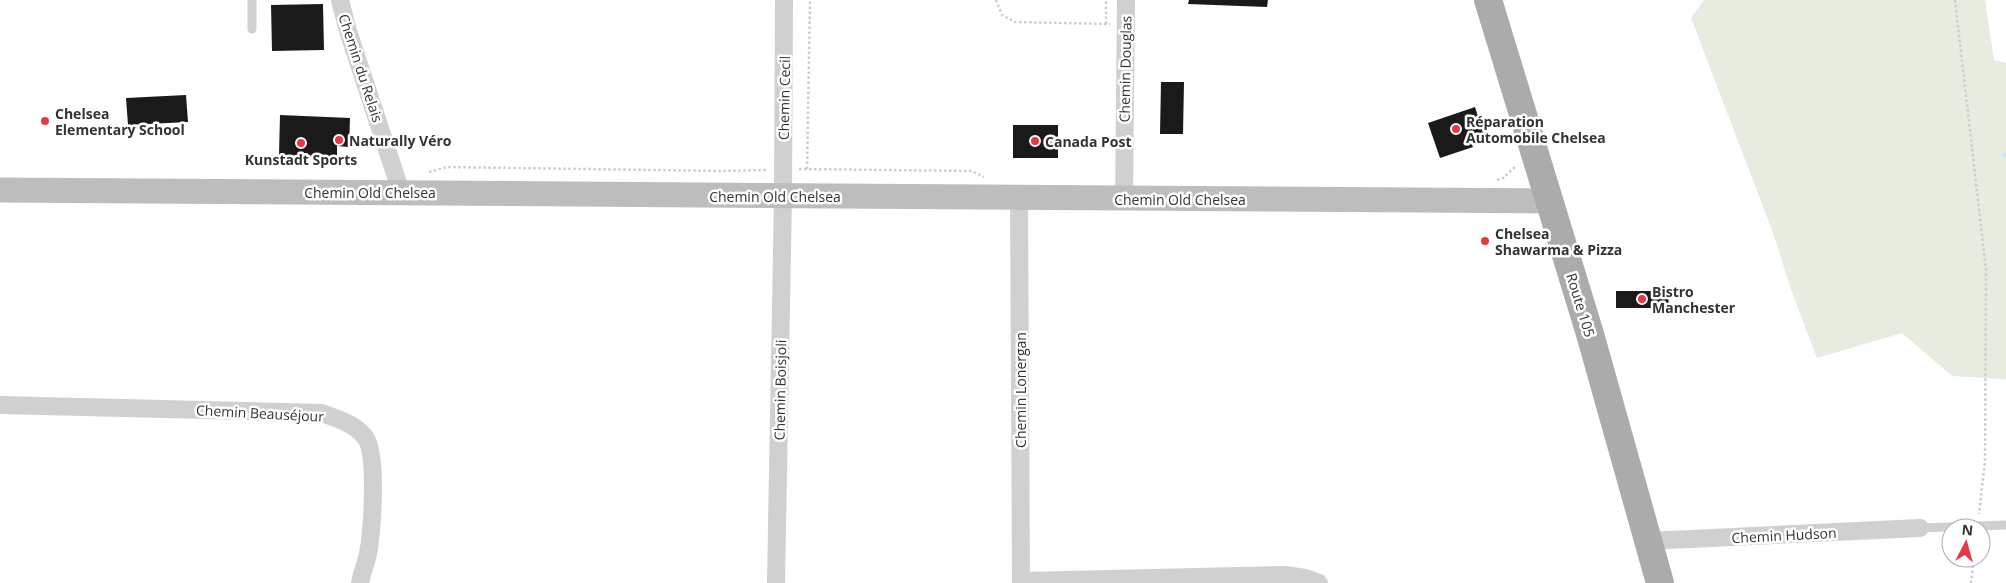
<svg xmlns="http://www.w3.org/2000/svg" width="2006" height="583" font-family="'Open Sans',sans-serif">
<rect width="100%" height="100%" fill="#fff"/>
<polygon fill="#e6ecdf" points="1704,0 1985,0 1994,60 2006,63 2006,379 1952,376 1902,333 1817,358 1791,289 1772,230 1691,18"/>
<g fill="none" stroke-linecap="round" stroke-linejoin="round">
<polyline stroke="#cfe2ee" stroke-width="4.5" points="2004,155 2006,155"/>
</g>
<g fill="#1a1a1a">
<polygon points="1189,0 1268,0 1267,7 1188,4"/>
<polygon points="323,4 324,50 272,51 271,5"/>
<polygon points="1161,82 1184,82 1183,134 1160,134"/>
<polygon points="186,95 188,122 128,125 126,98"/>
<polygon points="1475,107 1484,135 1470,140 1473,147 1440,158 1428,123"/>
<polygon points="280,115 350,118 349,147 337,146 337,157 279,155"/>
<rect x="1013" y="125" width="45" height="33"/>
<polygon points="1616,291 1668,291 1669,308 1616,308"/>
</g>
<g fill="none" stroke-linecap="round" stroke-linejoin="round">
<g stroke="#cdcdcd" stroke-width="2.5" stroke-dasharray="2.5 2.5" stroke-linecap="butt">
<polyline points="996,0 1002,15 1015,22 1110,24"/>
<polyline points="1955,0 1986,270 1985,461 1979,514"/>
<polyline points="1106,24 1106,0"/>
<polyline points="799,169 972,171 984,177"/>
<polyline points="807,169 810,0"/>
<polyline points="429,172 447,167 721,171 768,170"/>
<polyline points="1497,180 1503,178 1516,166"/>
<polyline points="1971,583 1974,558"/>
</g>
<g stroke="#d0d0d0" stroke-width="9">
<polyline points="252,0 252,29"/>
<polyline points="1920,528 2006,525"/>
</g>
<g stroke="#d0d0d0" stroke-width="18">
<polyline points="340,0 348,31 401,192"/>
<polyline points="1019,197 1021,583"/>
<polyline points="1124,199 1126,0"/>
<path d="M 0,405 L 322,413 C 337,419 354,423 365,437 C 378,454 372,531 368,554 C 366,563 362,573 360,583"/>
<polyline points="1647,541 1920,528"/>
<polyline points="1022,581 1285,575 1305,578 1319,583"/>
<polyline points="776,583 783,196 784,0"/>
</g>
<polyline stroke="#bdbdbd" stroke-width="25" points="0,190 1549,201"/>
<polyline stroke="#ababab" stroke-width="28" points="1488,0 1590,334 1660,583"/>
</g>
<g fill="#e63946" stroke="#fff" stroke-width="2">
<circle cx="45" cy="121" r="5"/>
<circle cx="1456" cy="129" r="5"/>
<circle cx="339" cy="140" r="5"/>
<circle cx="1035" cy="141" r="5"/>
<circle cx="301" cy="143" r="5"/>
<circle cx="1485" cy="241" r="5"/>
<circle cx="1642" cy="299" r="5"/>
</g>
<g text-anchor="middle" dominant-baseline="central" stroke-width="5" stroke-linejoin="round" paint-order="stroke">
<g font-size="14" fill="#333" stroke="#fff">
<text transform="translate(361 68) rotate(72)">Chemin du Relais</text>
<text transform="translate(1125 69) rotate(-89)">Chemin Douglas</text>
<text transform="translate(784 98) rotate(-89)">Chemin Cecil</text>
<text x="370" y="192">Chemin Old Chelsea</text>
<text x="775" y="196">Chemin Old Chelsea</text>
<text x="1180" y="199">Chemin Old Chelsea</text>
<text transform="translate(1581 305) rotate(73)">Route 105</text>
<text transform="translate(780 390) rotate(-89)">Chemin Boisjoli</text>
<text transform="translate(1020 390) rotate(-90)">Chemin Lonergan</text>
<text transform="translate(260 413) rotate(3)">Chemin Beauséjour</text>
<text transform="translate(1784 535) rotate(-3)">Chemin Hudson</text>
</g>
<g font-size="14" font-weight="bold" fill="#333" stroke="#fff" text-anchor="start">
<text x="55" y="113">Chelsea<tspan x="55" dy="16">Elementary School</tspan></text>
<text x="1466" y="121">Réparation<tspan x="1466" dy="16">Automobile Chelsea</tspan></text>
<text x="349" y="140">Naturally Véro</text>
<text x="1045" y="141">Canada Post</text>
<text x="301" y="159" text-anchor="middle">Kunstadt Sports</text>
<text x="1495" y="233">Chelsea<tspan x="1495" dy="16">Shawarma &amp; Pizza</tspan></text>
<text x="1652" y="291">Bistro<tspan x="1652" dy="16">Manchester</tspan></text>
</g>
</g>
<g transform="translate(1966 543) rotate(6)"><circle r="24" fill="#ffffff" stroke="#adadad"/>
<path d="M0-4L9 19L0 12L-9 19Z" fill="#e63946"/>
<text y="-8" font-size="14" font-weight="bold" text-anchor="middle" fill="#333333">N</text>
</g>
</svg>
